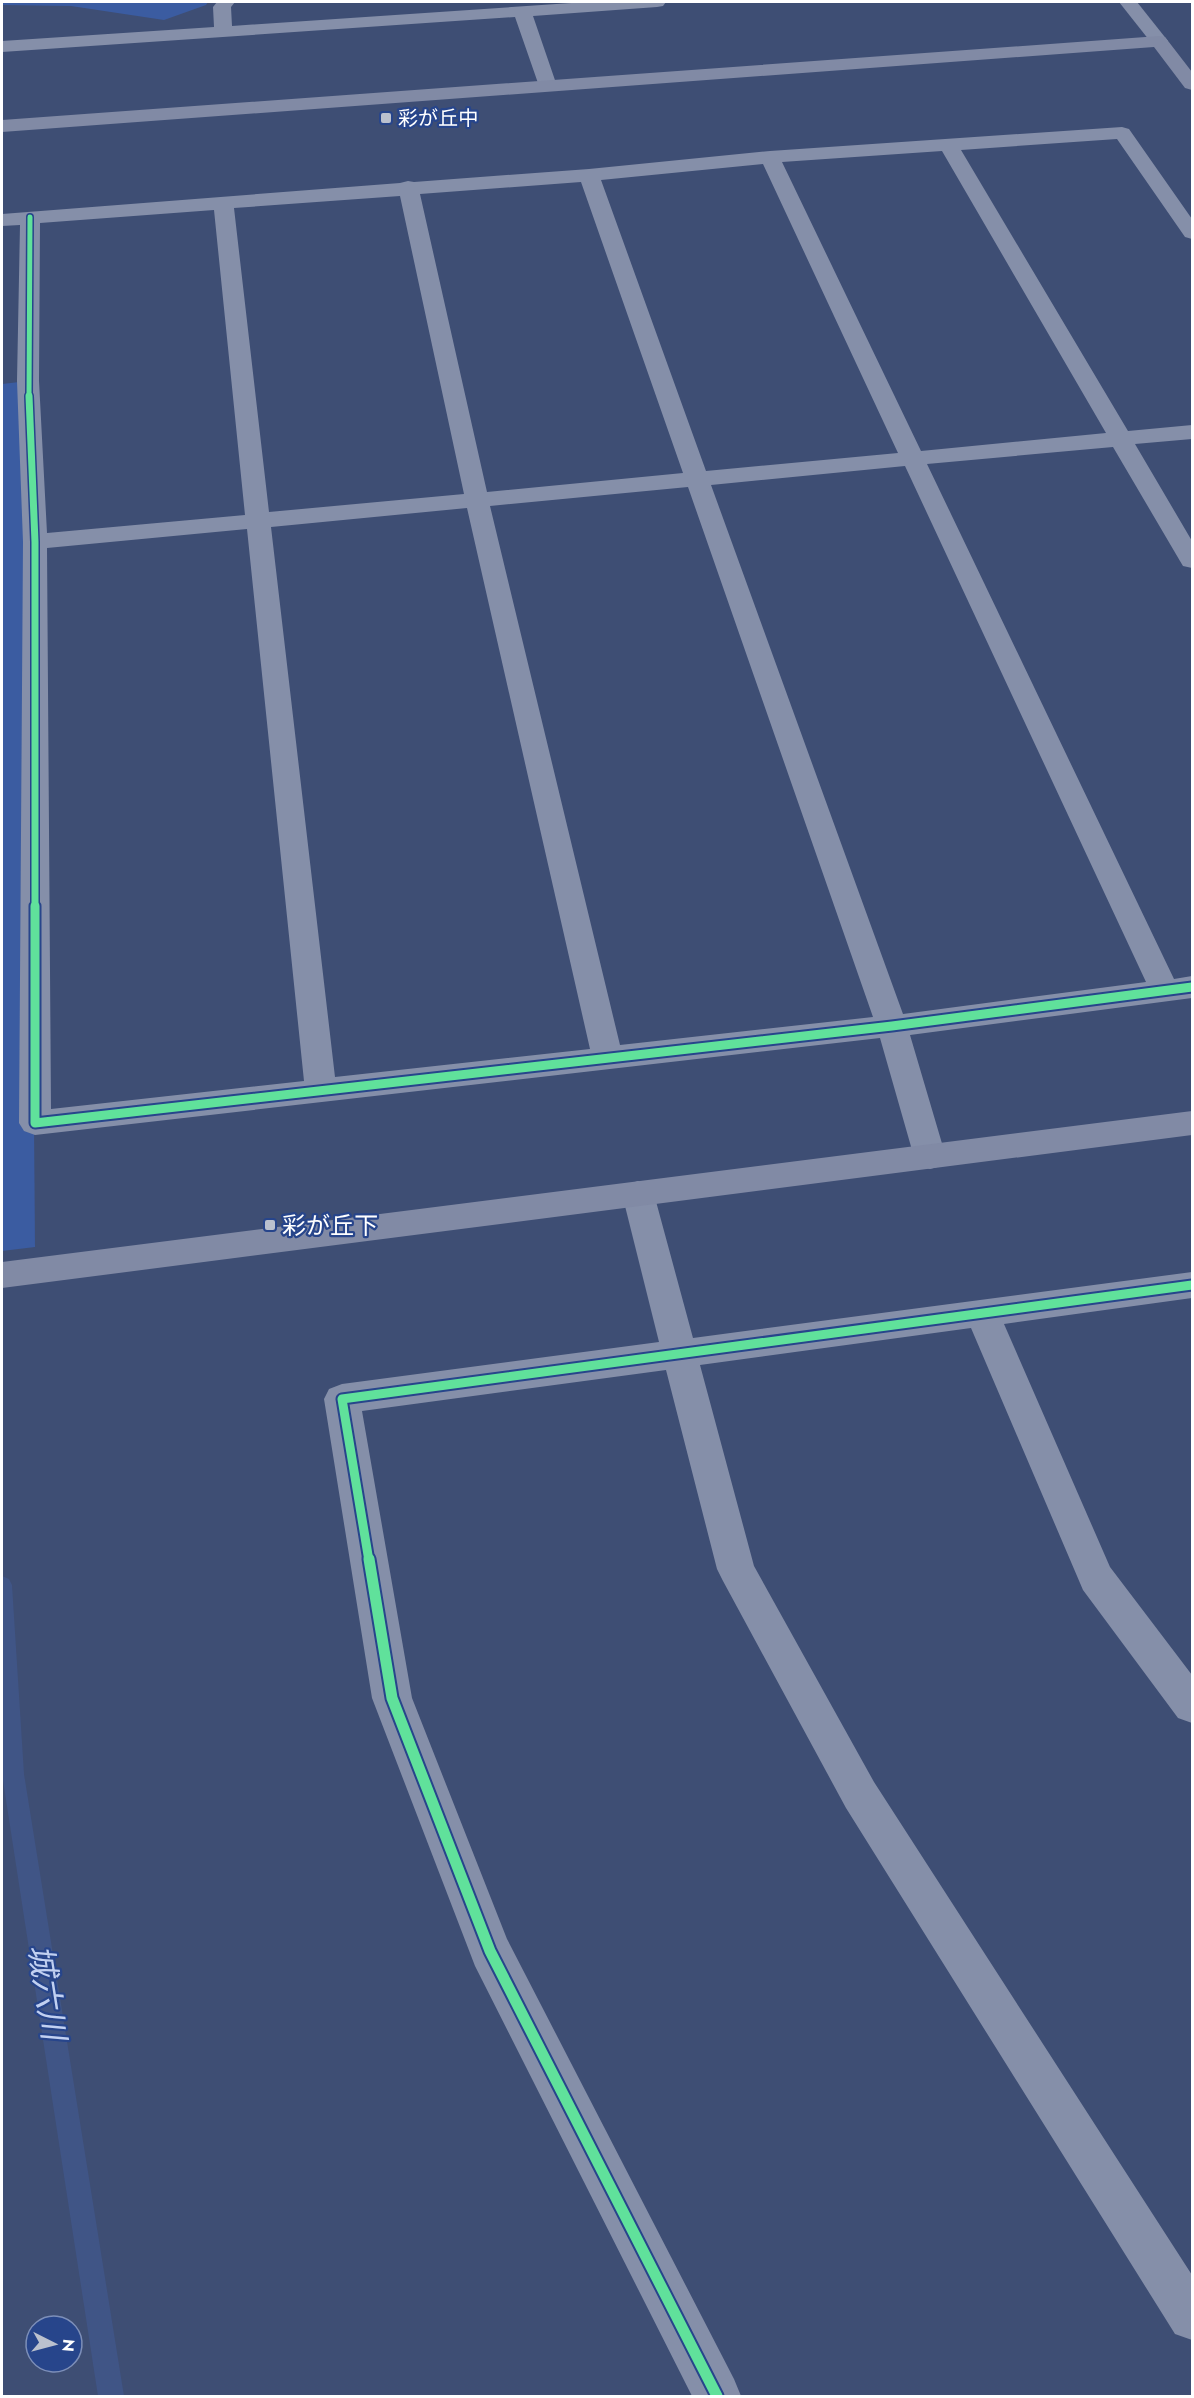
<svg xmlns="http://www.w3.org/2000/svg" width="1194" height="2398" font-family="Jost,'Noto Sans JP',sans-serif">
<rect width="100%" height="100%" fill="#3e4e74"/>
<g fill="#3b5ca1">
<polygon points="2,2 208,2 206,5 164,20 71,6 2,5"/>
<polygon points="28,381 35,1247 2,1251 2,384"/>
</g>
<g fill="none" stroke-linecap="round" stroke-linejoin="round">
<polygon fill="#405586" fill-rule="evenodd" points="2,1576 9,1579 12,1585 24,1774 124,2396 98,2396 2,1774"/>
<g fill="#858fa9" fill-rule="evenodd">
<polygon points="217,2 235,2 231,7 232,26 586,2 666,2 663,6 657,7 533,16 557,86 555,90 541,90 539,86 515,17 2,52 2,41 214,27 213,7"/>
<polygon points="1119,2 1137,2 1168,41 1165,45 1153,45"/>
<path d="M 1122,127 L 1129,129 L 1192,219 L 1192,239 L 1185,237 L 1117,139 L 961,150 L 1128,431 L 1192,425 L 1192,439 L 1135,444 L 1192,541 L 1192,568 L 1183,566 L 1180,561 L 1113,447 L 927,464 L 1174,979 L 1192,976 L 1192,998 L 910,1035 L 946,1157 L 941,1166 L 930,1169 L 919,1166 L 914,1157 L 880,1038 L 35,1135 L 24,1131 L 19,1123 L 23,542 L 17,381 L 20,225 L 2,226 L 2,214 L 400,183 L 408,181 L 414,182 L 589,169 L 770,151 ZM 942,151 L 1106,433 L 921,451 L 782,162 ZM 763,164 L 898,453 L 706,471 L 601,180 ZM 581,182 L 683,473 L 487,492 L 420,194 ZM 400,196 L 464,494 L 269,512 L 234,208 ZM 214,210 L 245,515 L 47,533 L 39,381 L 40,223 ZM 905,466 L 1146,982 L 903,1014 L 711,485 ZM 688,487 L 873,1017 L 620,1045 L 490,506 ZM 467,508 L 590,1049 L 335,1077 L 271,527 ZM 247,529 L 304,1081 L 51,1109 L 47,548 Z"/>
<polygon points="638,1181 650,1185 654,1194 693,1338 1192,1272 1192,1298 1004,1324 1110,1567 1192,1675 1192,1723 1178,1718 1083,1590 971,1328 700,1365 754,1566 874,1782 1192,2275 1192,2340 1175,2334 846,1808 723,1581 717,1569 666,1370 362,1411 412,1698 507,1939 734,2379 741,2396 692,2396 475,1966 372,1698 324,1399 329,1389 342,1384 659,1342 622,1194 626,1185"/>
</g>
<g fill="#818aa5" fill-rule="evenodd">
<polygon points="1159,36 1165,37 1192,72 1192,90 1185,88 1154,47 2,132 2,120"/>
<polygon points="1192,1111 1192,1135 2,1288 2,1262"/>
</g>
<defs>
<polyline id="cycleway-far3" points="29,398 30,217"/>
<polyline id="cycleway-far2" points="29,396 35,542 35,907"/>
<g id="cycleway-far1">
<polyline points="35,906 35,1123 892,1026 1192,987"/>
<polyline points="369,1561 342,1399 1192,1285"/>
</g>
<polyline id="cycleway" points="369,1559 392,1698 490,1951 717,2396"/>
</defs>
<use href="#cycleway-far3" stroke="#27458b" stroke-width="8"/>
<use href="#cycleway-far2" stroke="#27458b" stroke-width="10"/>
<use href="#cycleway-far1" stroke="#27458b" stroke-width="13"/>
<use href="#cycleway" stroke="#27458b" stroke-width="15"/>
<use href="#cycleway-far3" stroke="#60e19b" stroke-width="5"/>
<use href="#cycleway-far2" stroke="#60e19b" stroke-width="7"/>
<use href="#cycleway-far1" stroke="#60e19b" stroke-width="9"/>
<use href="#cycleway" stroke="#60e19b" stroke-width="11"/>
</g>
<g fill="#bbc1ce" stroke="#27458b" stroke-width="2">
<rect x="380" y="112" width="12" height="12" rx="3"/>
<rect x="264" y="1219" width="12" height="12" rx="3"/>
</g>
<g text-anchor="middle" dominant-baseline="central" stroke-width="4.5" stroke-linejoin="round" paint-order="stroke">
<g font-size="20" fill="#fff" stroke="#27458b" text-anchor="start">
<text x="398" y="118">彩が丘中</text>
</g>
<g font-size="24" fill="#fff" stroke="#27458b" text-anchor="start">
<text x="282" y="1225">彩が丘下</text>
</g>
<g font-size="32" font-style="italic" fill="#c1d0f1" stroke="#27458b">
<text transform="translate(47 1992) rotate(81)">城六川</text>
</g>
</g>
<rect width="1194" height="2398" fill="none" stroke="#ffffff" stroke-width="6"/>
<g transform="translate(54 2344) rotate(96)"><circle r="28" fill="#27458b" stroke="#7d8fb9" stroke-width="1.5"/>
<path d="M0-4.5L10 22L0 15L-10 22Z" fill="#bbc1ce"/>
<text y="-9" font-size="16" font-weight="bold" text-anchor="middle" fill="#ffffff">N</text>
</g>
</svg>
